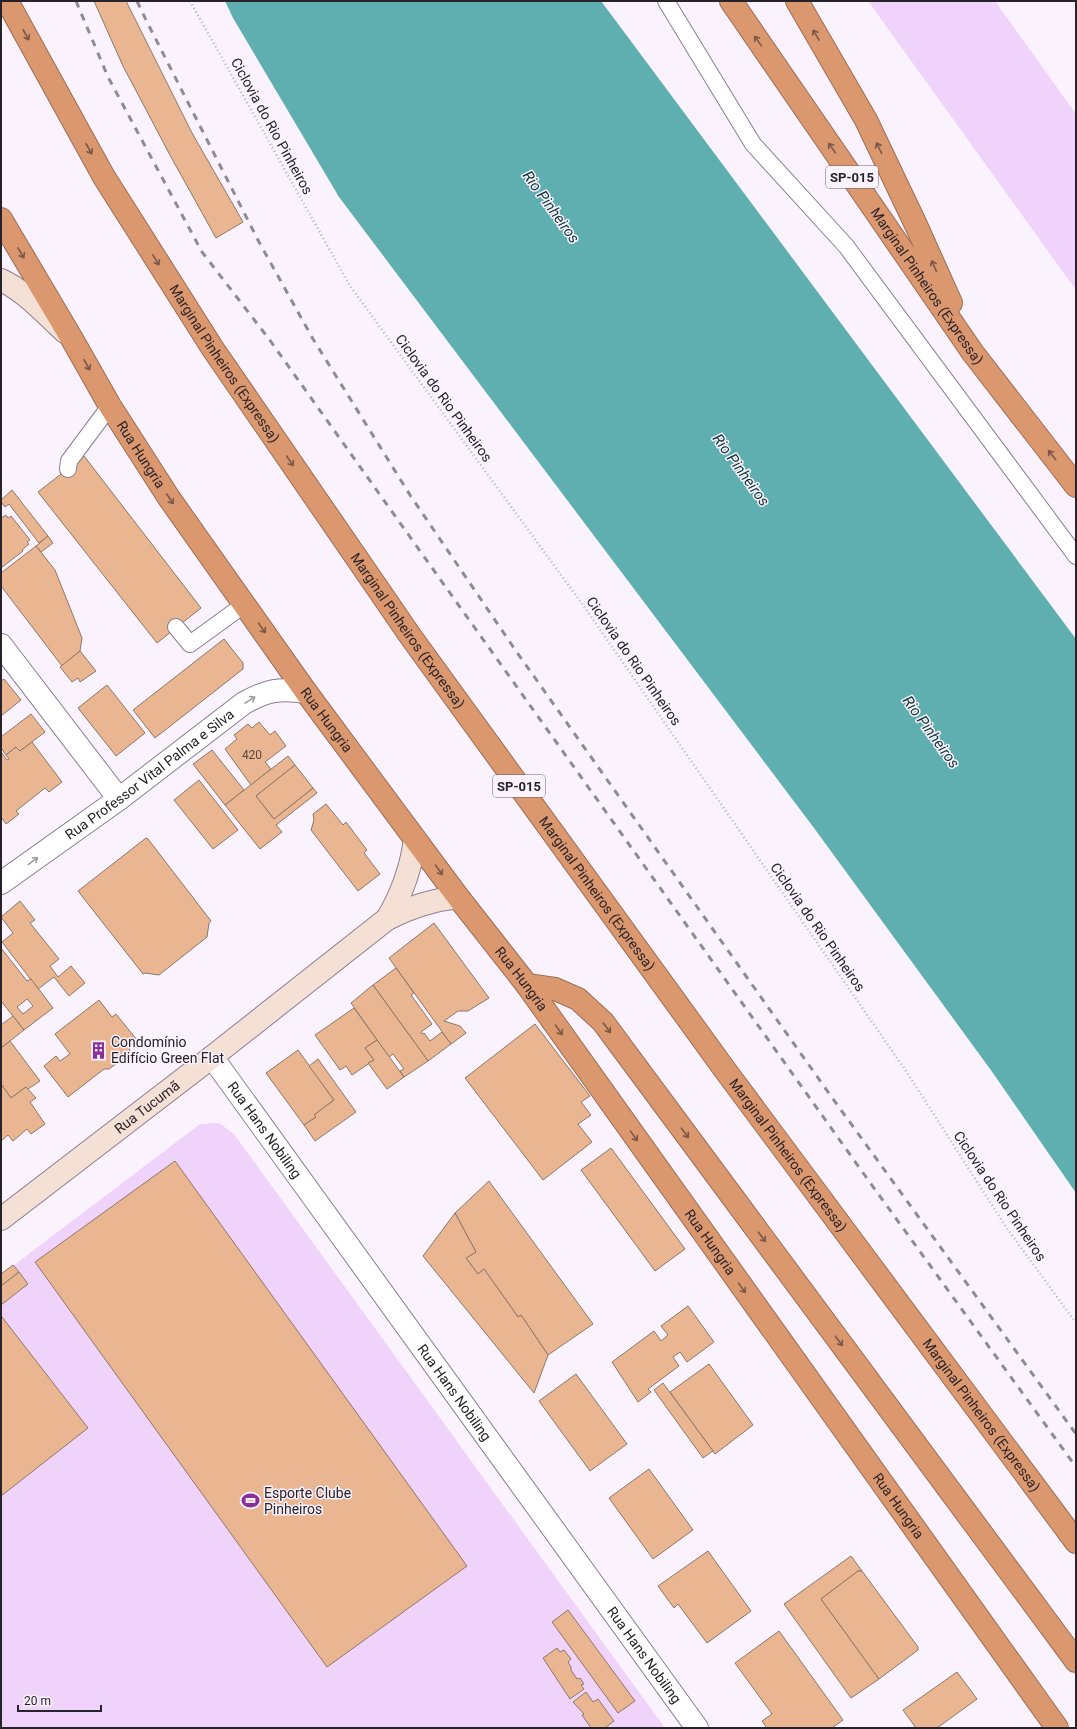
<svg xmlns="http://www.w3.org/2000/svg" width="1077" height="1729" font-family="Roboto,sans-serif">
<rect width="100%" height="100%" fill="#faf3fd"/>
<g fill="#efd3fa">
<polygon points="868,1 995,1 1076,114 1076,290"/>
<polygon points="219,1123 234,1134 665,1728 1,1728 1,1275 200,1124"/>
</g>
<polygon fill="#60afb0" points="225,1 601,1 1076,639 1076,1193 993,1073 814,828 339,197 233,18"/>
<g fill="#eab692" stroke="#8d7767" fill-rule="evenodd">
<polygon points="94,1 126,1 192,133 243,222 216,238 171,157 123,66"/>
<polygon points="84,456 201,608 157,643 38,492"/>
<polygon points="12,490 48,536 39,543 9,504 5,507 1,502 1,500"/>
<polygon points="6,515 8,518 11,516 30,540 27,542 29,544 22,550 23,551 1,568 1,518"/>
<polygon points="48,536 53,543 41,552 36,546"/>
<polygon points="36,546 55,570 82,638 80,651 62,666 1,586 1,573"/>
<polygon points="224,639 243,663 243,669 155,738 133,710"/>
<polygon points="80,651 96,671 80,682 78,678 72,682 60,667"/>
<polygon points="4,679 21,700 1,716 1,681"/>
<polygon points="107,685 145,733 116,756 78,708"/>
<polygon points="31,714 45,732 20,751 16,747 6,755 1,748 1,737"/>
<polygon points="259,722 270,735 275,731 286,746 265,762 271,769 251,785 225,749 237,739 234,735 248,724 252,728"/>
<polygon points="32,742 62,782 49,792 45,788 16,811 19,814 6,824 1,817 1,752 7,760 9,759 6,755 16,747 20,751"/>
<polygon points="212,750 244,790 225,805 193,764"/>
<polygon points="288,756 295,765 256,796 274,819 313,788 317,793 276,825 282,832 260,849 225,805"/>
<polygon points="295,765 313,788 274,819 256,796"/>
<polygon points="199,780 238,830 213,849 174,800"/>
<polygon points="326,804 343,825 346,822 367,850 364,853 380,874 358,891 311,830 314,820 313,814"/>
<polygon points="146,838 148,839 211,921 209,923 207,937 159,975 145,973 143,974 78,891"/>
<polygon points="20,901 35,920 30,923 59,959 50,966 58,977 71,966 85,983 69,996 54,977 38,989 2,942 13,933 1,917"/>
<polygon points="434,923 489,998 468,1011 458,1011 444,1021 460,1026 466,1033 451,1044 389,958"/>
<path d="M 1,948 L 27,981 L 31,979 L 53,1008 L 24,1030 L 1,1001 ZM 27,999 L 33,1006 L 23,1014 L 17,1007 Z"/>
<polygon points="396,968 414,993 411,995 432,1024 421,1032 422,1034 424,1033 430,1041 442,1032 451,1044 428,1061 373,985"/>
<polygon points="373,985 428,1061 404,1077 400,1071 404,1069 393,1054 389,1057 351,1003"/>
<polygon points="99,1000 112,1017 116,1014 137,1040 130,1046 129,1054 109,1069 104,1069 68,1097 44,1066 56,1056 60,1061 70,1054 55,1034"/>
<polygon points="354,1008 377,1040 365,1048 374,1060 352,1075 346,1066 340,1070 315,1035"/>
<polygon points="13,1016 24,1030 1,1048 1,1025"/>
<polygon points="535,1024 590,1096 581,1102 591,1115 578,1124 592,1142 543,1180 465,1078"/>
<polygon points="377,1040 404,1077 387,1089 368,1063 374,1060 365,1048"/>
<polygon points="10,1041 40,1081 28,1089 26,1087 11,1098 1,1084 1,1048"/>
<polygon points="298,1050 334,1100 314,1115 316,1117 304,1125 266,1073"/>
<polygon points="318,1059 356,1112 315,1141 304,1125 316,1117 314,1115 334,1100 309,1066"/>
<polygon points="1,1084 11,1098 26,1087 36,1098 30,1102 45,1124 31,1134 27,1129 13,1141 8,1135 1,1141"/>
<polygon points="611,1148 685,1249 655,1271 581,1170"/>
<polygon points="175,1161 467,1566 327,1667 35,1262"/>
<polygon points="489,1181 593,1324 548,1355 521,1315 518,1317 484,1269 478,1274 466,1258 476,1252 455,1213"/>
<polygon points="455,1213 476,1252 466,1258 478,1274 484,1269 518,1317 521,1315 548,1355 534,1393 423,1256"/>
<polygon points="13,1265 19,1272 1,1286 1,1274"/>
<polygon points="19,1272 28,1284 1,1305 1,1286"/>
<polygon points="688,1306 714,1342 687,1362 680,1352 673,1357 679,1366 648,1389 651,1392 638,1402 612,1362 654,1331 661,1341 668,1335 661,1326"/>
<polygon points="2,1317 88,1428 1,1496 1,1318"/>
<polygon points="709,1364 753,1425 715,1454 670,1392"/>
<polygon points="576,1374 627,1444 590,1471 539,1401"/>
<polygon points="663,1383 713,1451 703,1458 654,1390"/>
<polygon points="649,1469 693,1530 653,1559 609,1498"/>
<polygon points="708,1551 751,1611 707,1643 678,1604 674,1608 658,1586"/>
<polygon points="851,1556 862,1571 858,1571 821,1599 879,1679 851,1698 784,1604"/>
<polygon points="858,1571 862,1571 918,1647 918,1650 879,1679 821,1599"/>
<polygon points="568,1610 635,1701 618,1713 552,1622"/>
<polygon points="779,1631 843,1720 832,1728 767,1728 762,1721 772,1714 735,1663"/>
<polygon points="557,1648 560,1652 564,1650 571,1659 568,1662 571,1667 571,1670 577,1679 580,1678 584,1684 581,1685 584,1689 570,1699 543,1658"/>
<polygon points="957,1672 977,1699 937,1728 916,1728 903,1710"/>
<polygon points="586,1692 593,1702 598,1699 614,1721 605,1728 591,1728 582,1715 584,1714 573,1702"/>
</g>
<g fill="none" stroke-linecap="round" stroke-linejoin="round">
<defs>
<g id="lane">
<polyline points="666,1 753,144 846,246 1076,556"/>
<polyline points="68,469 69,461 110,406"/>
<polyline points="176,627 190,644 245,604"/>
</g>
<g id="street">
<polyline points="1,645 119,799"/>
<path id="s1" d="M 1,883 L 119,799 L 244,703 C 267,690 280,688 306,692"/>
<path id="s2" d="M 212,1057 L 697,1728"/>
</g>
<g id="secondary">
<path d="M 1,280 C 25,291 45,314 65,332"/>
<path d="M 387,919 C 402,894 411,869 415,839"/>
<path id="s3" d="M 1,1219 L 212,1057 L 387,919 C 410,907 432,900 458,897"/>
</g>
<g id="highway">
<path id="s4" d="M 7,1 L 104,177 L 213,349 L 411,637 L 725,1070 L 1076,1542"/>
<path id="s5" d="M 731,1 L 973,353 L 1076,486"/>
<polyline points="797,1 866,120 916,225 951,303"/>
<path id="s6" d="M 1,219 L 72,339 L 110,406 L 169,498 L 306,692 L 458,897 L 527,985 L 1057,1728"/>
<polyline points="527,985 555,989 578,999 603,1022 1076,1661"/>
</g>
</defs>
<use href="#lane" stroke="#8c7d92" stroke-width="18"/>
<use href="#street" stroke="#8c7d92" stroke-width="24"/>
<use href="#secondary" stroke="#8c7d92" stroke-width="24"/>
<use href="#highway" stroke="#9c6e56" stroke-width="24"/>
<polyline stroke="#b6b0b9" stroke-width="2.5" stroke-dasharray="1 3" stroke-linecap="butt" points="190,1 350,286 583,605 906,1071 1006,1227 1076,1323"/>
<use href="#lane" stroke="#fff" stroke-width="16"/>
<use href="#street" stroke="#fff" stroke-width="22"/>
<use href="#secondary" stroke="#f4e0d4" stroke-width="22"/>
<use href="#highway" stroke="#db976e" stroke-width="22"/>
<g stroke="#918a93" stroke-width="3" stroke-dasharray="7 7" stroke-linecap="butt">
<polyline points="76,1 108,77 202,252 269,339 866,1177 1076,1467"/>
<polyline points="137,1 146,20 259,242 313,339 410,495 516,651 833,1099 1076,1434"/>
</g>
</g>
<defs><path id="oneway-shaft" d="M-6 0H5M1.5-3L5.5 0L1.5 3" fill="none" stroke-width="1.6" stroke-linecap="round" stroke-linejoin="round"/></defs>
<g stroke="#795749">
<use href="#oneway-shaft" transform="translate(26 35) rotate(61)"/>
<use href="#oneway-shaft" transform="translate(816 35) rotate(-120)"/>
<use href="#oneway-shaft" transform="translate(758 41) rotate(-125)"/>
<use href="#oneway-shaft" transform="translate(832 148) rotate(-125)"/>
<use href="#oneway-shaft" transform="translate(879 148) rotate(-116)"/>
<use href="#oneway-shaft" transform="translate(89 149) rotate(61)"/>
<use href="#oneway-shaft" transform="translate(21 253) rotate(59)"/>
<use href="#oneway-shaft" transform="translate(156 260) rotate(58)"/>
<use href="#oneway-shaft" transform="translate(934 266) rotate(-114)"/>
<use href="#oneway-shaft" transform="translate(87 365) rotate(61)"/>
<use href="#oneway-shaft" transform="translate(1052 455) rotate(-128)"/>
<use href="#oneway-shaft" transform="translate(290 461) rotate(56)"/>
<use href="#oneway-shaft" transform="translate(170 499) rotate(56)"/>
<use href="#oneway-shaft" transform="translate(262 628) rotate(55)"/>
<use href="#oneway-shaft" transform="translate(439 870) rotate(54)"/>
<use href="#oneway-shaft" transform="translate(607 1028) rotate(53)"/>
<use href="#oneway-shaft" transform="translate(559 1030) rotate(55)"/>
<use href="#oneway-shaft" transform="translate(685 1133) rotate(53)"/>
<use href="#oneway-shaft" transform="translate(634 1136) rotate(55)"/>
<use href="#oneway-shaft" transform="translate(762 1237) rotate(53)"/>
<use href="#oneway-shaft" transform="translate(742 1288) rotate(54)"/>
<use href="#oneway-shaft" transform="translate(839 1341) rotate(53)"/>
</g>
<g stroke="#9e9c9f">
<use href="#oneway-shaft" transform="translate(250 700) rotate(-31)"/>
<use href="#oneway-shaft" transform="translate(33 861) rotate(-36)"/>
</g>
<defs>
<symbol id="building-bare" viewBox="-9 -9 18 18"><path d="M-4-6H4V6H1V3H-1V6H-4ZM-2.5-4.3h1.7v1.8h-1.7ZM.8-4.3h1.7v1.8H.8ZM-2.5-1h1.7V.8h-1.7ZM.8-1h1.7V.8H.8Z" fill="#8a2e99" stroke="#faf3fd" stroke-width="2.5" paint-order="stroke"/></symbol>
<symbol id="stadium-bare" viewBox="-9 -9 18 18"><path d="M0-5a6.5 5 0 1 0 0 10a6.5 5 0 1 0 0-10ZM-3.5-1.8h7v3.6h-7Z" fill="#8a2e99" stroke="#faf3fd" stroke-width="2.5" paint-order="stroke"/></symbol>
</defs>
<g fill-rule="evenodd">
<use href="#building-bare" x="86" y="1038" width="25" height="25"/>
<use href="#stadium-bare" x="238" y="1488" width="25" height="25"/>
</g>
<g text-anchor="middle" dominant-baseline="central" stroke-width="3" stroke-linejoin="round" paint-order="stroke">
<g font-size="12" fill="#584744">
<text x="252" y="755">420</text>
</g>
<g fill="#faf3fd" stroke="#676169" stroke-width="1">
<rect x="826" y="166" width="52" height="22" rx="3"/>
<rect x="493" y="775" width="52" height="22" rx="3"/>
</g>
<g font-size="13" font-weight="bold" fill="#28222a">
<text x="852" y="177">SP-015</text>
<text x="519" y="786">SP-015</text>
</g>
<g font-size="14" fill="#28222a" stroke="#faf3fd">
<text transform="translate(272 126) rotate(61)">Ciclovia do Rio Pinheiros</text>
<text stroke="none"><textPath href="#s5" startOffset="346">Marginal Pinheiros (Expressa)</textPath></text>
<text stroke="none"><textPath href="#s4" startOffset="423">Marginal Pinheiros (Expressa)</textPath></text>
<text transform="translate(444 398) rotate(54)">Ciclovia do Rio Pinheiros</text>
<text stroke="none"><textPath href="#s6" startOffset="274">Rua Hungria</textPath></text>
<text stroke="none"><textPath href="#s4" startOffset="747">Marginal Pinheiros (Expressa)</textPath></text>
<text transform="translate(634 661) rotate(55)">Ciclovia do Rio Pinheiros</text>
<text stroke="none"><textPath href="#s6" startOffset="598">Rua Hungria</textPath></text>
<text stroke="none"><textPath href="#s1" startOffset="184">Rua Professor Vital Palma e Silva</textPath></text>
<text stroke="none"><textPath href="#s4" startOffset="1071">Marginal Pinheiros (Expressa)</textPath></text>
<text transform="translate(818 927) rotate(55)">Ciclovia do Rio Pinheiros</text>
<text stroke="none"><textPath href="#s6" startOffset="922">Rua Hungria</textPath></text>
<text stroke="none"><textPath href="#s3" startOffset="184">Rua Tucumã</textPath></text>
<text stroke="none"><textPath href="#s2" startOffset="90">Rua Hans Nobiling</textPath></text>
<text stroke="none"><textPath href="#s4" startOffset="1395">Marginal Pinheiros (Expressa)</textPath></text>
<text transform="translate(1000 1196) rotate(56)">Ciclovia do Rio Pinheiros</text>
<text stroke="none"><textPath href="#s6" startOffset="1246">Rua Hungria</textPath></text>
<text stroke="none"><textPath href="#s2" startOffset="414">Rua Hans Nobiling</textPath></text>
<text stroke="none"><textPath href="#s4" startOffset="1719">Marginal Pinheiros (Expressa)</textPath></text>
<text stroke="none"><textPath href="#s6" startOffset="1570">Rua Hungria</textPath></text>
<text stroke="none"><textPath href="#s2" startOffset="738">Rua Hans Nobiling</textPath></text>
</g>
<g font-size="14" fill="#28222a" stroke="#faf3fd" text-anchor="start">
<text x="111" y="1042">Condomínio<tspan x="111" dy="16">Edifício Green Flat</tspan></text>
<text x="264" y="1493">Esporte Clube<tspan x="264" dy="16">Pinheiros</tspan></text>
</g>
<g font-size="15" font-style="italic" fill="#0d3435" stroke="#faf3fd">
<text transform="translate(551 207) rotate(54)">Rio Pinheiros</text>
<text transform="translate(741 470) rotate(54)">Rio Pinheiros</text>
<text transform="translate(931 732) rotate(54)">Rio Pinheiros</text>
</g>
</g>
<rect width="1077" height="1729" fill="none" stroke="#28222a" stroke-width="4"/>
<path d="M18 1705v6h83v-6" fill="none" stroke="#28222a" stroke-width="2"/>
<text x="24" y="1705" font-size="12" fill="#28222a" stroke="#faf3fd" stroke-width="3" paint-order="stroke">20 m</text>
</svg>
